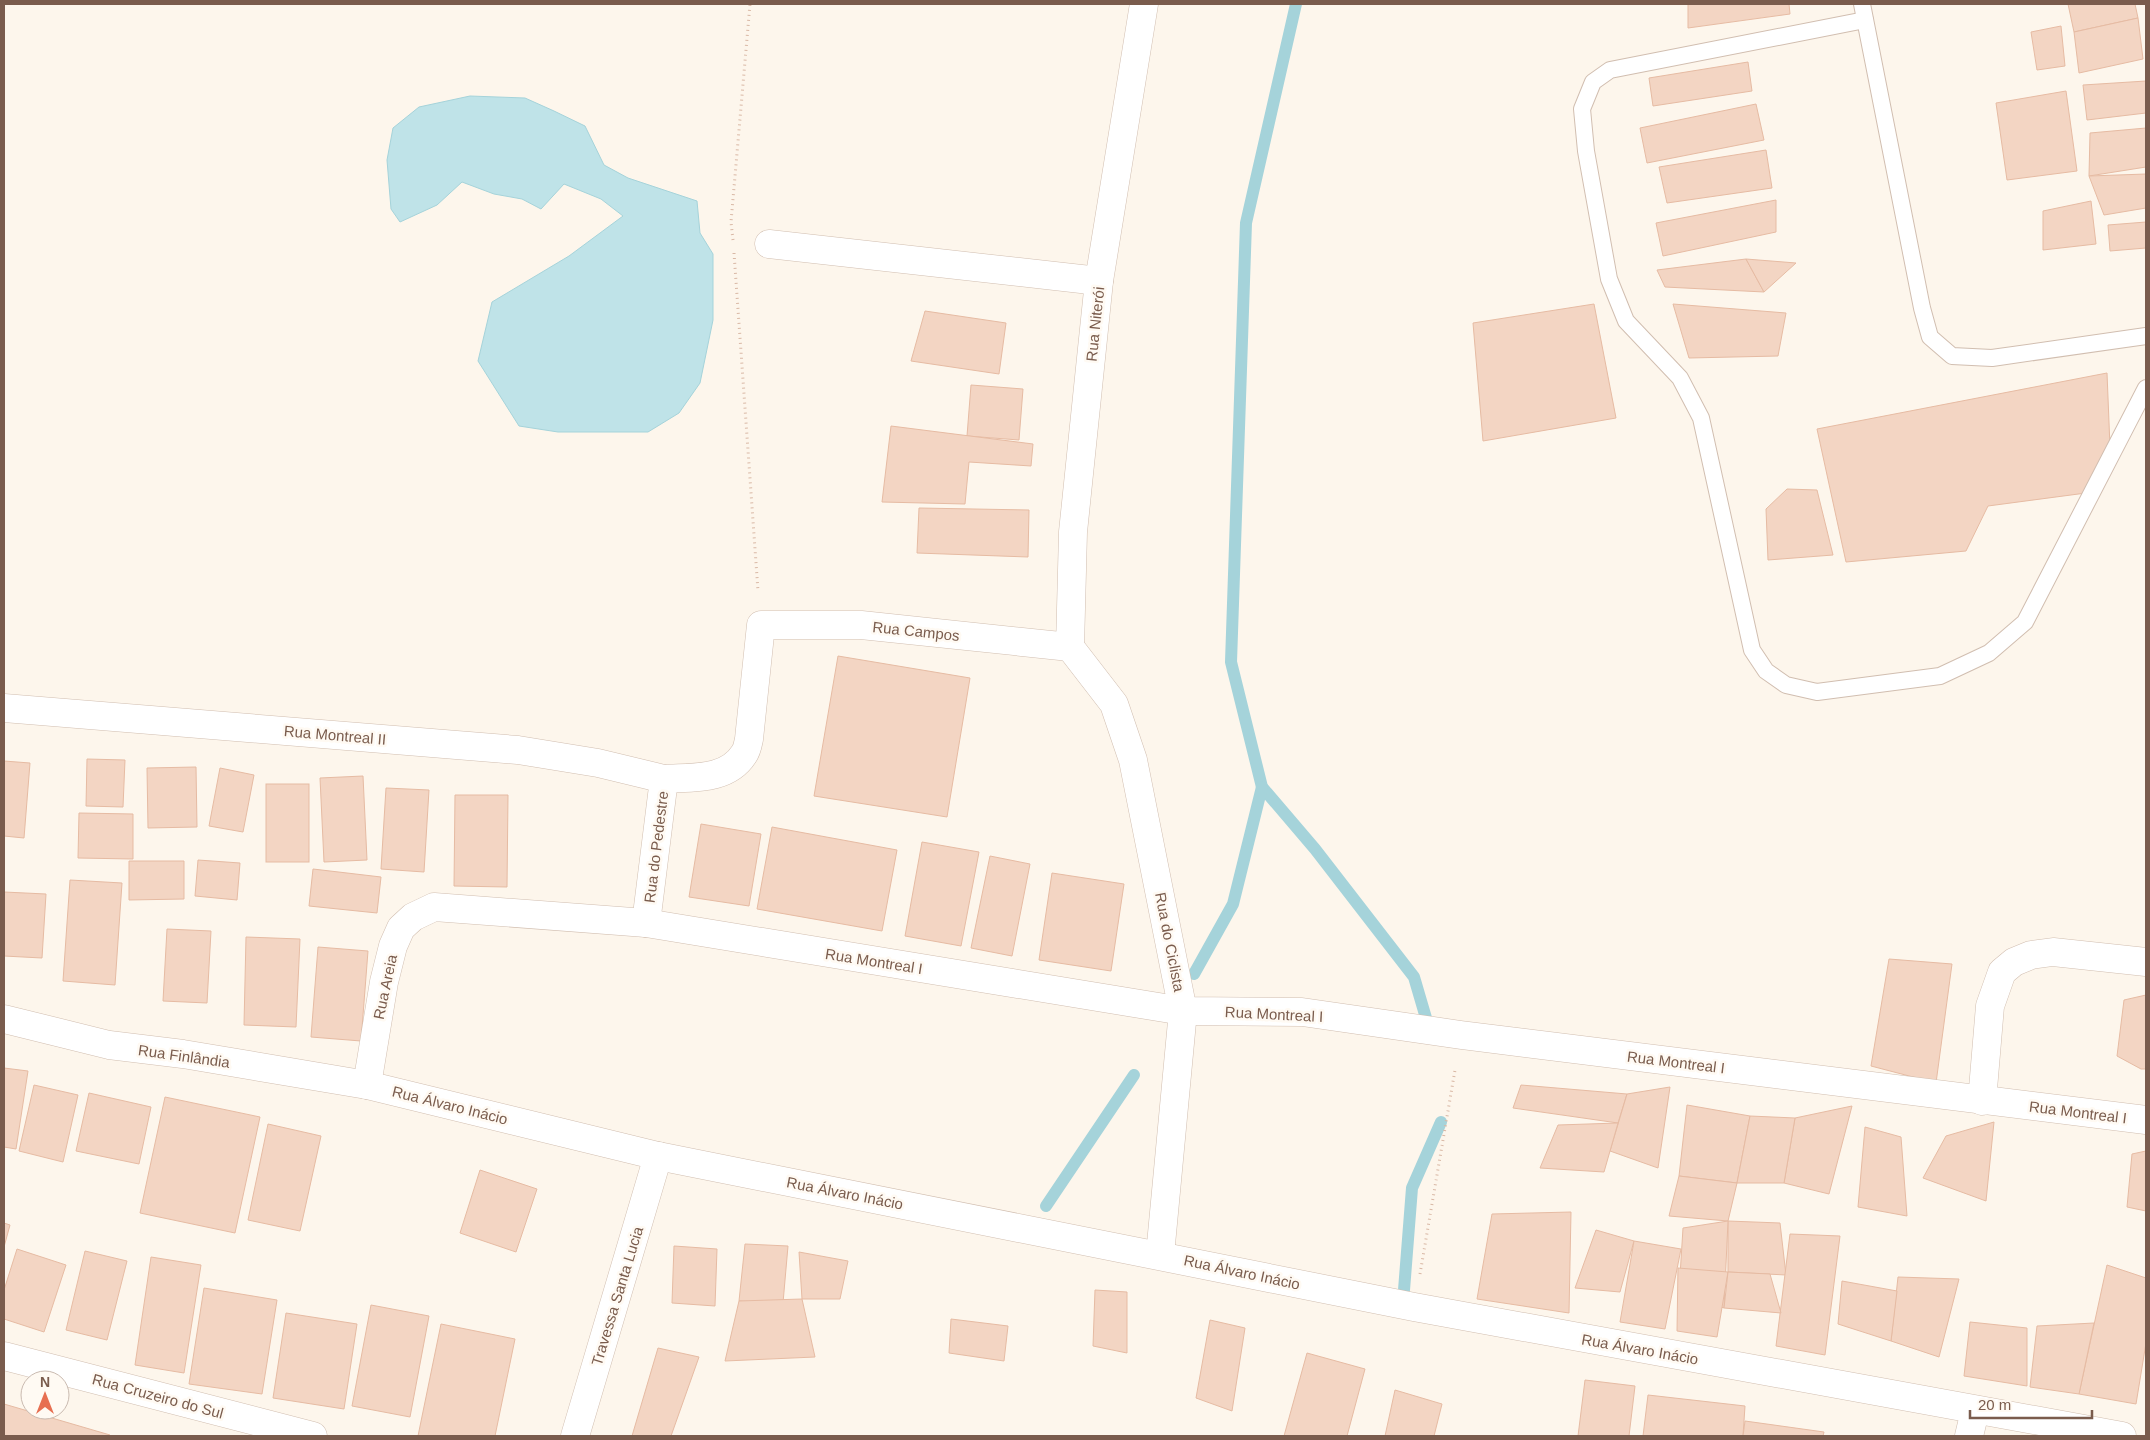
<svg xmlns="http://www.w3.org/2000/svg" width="2150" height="1440" font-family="Arial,sans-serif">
<rect width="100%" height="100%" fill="#fdf6ec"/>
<polygon fill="#bfe3e8" stroke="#a5d3da" points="470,96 525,98 554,111 585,126 604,165 628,178 697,201 700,233 713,254 713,320 700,383 679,413 648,432 558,432 519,426 478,361 492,302 569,256 623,216 601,199 564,184 541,209 522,199 494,194 462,182 437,205 400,222 391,209 387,160 393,128 419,107"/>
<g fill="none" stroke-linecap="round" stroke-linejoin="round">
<g stroke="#a5d3da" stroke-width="12">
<polyline points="1296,4 1246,223 1231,662 1262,787 1315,849 1414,977 1426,1018"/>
<polyline points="1194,974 1233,904 1262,787"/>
<polyline points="1046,1206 1134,1075"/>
<polyline points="1404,1290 1412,1188 1441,1122"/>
</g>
</g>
<g fill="#f3d5c3" stroke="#e6bba3">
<polygon points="1688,4 1789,4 1790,14 1688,28"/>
<polygon points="2068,4 2135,4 2138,18 2074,32"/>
<polygon points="2138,18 2143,59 2079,73 2074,32"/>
<polygon points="2061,26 2065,66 2037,70 2031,32"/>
<polygon points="1748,62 1752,91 1653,106 1649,78"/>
<polygon points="2146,81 2146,113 2087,120 2083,85"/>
<polygon points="2066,91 2077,171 2007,180 1996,103"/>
<polygon points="1756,104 1764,140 1647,163 1640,128"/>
<polygon points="2146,128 2146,167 2089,176 2090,133"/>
<polygon points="1766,150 1772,188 1667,203 1659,167"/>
<polygon points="2146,174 2146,208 2104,215 2089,176"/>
<polygon points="1776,200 1776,232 1663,256 1656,223"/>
<polygon points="2091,201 2096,244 2043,250 2043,211"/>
<polygon points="2146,222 2146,248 2110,251 2108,225"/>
<polygon points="1746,259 1764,292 1665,287 1657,270"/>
<polygon points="1746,259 1796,263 1764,292"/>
<polygon points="1594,304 1616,418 1483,441 1473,323"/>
<polygon points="1673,304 1786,313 1778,356 1689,358"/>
<polygon points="925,311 1006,323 999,374 911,361"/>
<polygon points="2107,373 2110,447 2086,493 1988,506 1966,551 1846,562 1817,429"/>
<polygon points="971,385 1023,389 1019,440 967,436"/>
<polygon points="891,426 1033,444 1031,466 969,462 965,504 882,502"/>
<polygon points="1787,489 1817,490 1833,555 1768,560 1766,509"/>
<polygon points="919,508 1029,510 1028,557 917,553"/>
<polygon points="838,656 970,678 947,817 814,796"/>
<polygon points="87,759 125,760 123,807 86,806"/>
<polygon points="4,761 30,763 24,838 4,836"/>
<polygon points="196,767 197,827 148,828 147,768"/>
<polygon points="220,768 254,775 243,832 209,826"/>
<polygon points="363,776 367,860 324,862 320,778"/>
<rect x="266" y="784" width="43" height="78"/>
<polygon points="386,788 429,790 424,872 381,869"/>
<polygon points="455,795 508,795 507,887 454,886"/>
<polygon points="79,813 133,814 133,859 78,858"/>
<polygon points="701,824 761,834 749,906 689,897"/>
<polygon points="772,827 897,850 882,931 757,909"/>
<polygon points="922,842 979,852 961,946 905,936"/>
<polygon points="990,856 1030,864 1012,956 971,948"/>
<polygon points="198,860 240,863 237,900 195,896"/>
<polygon points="129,861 184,861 184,899 129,900"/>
<polygon points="313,869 381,877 377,913 309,906"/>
<polygon points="1052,873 1124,884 1111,971 1039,960"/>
<polygon points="70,880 122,883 115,985 63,981"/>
<polygon points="4,892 46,894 42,958 4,956"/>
<polygon points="167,929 211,931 207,1003 163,1001"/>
<polygon points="246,937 300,939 296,1027 244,1025"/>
<polygon points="318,947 368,951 361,1041 311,1037"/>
<polygon points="1889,959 1952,964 1936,1083 1871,1066"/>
<polygon points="2146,995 2146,1069 2141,1069 2117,1056 2124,1000"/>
<polygon points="4,1068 28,1071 16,1149 4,1147"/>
<polygon points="34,1085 78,1095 63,1162 19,1151"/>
<polygon points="1521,1085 1627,1094 1618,1123 1513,1108"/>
<polygon points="1670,1087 1658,1168 1610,1151 1627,1094"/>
<polygon points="89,1093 151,1107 139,1164 76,1151"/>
<polygon points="165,1097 260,1117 235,1233 140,1213"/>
<polygon points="1687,1105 1750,1116 1737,1183 1679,1176"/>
<polygon points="1852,1106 1829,1194 1784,1183 1795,1118"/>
<polygon points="1750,1116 1795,1118 1784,1183 1737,1183"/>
<polygon points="1994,1122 1986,1201 1923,1178 1946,1136"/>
<polygon points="1618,1123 1604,1172 1540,1168 1558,1125"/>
<polygon points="268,1124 321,1136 300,1231 248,1220"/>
<polygon points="1865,1127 1901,1137 1907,1216 1858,1207"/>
<polygon points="2146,1151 2146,1211 2127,1207 2132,1154"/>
<polygon points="480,1170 537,1189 516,1252 460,1233"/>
<polygon points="1679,1176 1737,1183 1728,1221 1669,1216"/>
<polygon points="1571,1212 1569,1313 1477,1299 1492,1214"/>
<polygon points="1728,1221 1780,1223 1786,1275 1728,1272"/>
<polygon points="1728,1221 1724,1308 1679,1292 1683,1228"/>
<polygon points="4,1223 10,1225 4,1247"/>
<polygon points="1596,1230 1634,1241 1620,1292 1575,1288"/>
<polygon points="1790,1234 1840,1236 1825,1355 1776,1346"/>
<polygon points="1634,1241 1681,1249 1665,1329 1620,1322"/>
<polygon points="745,1244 788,1246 783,1303 739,1301"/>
<polygon points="674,1246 717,1249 715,1306 672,1303"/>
<polygon points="17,1249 66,1265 44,1332 4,1319 4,1290"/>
<polygon points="85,1251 127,1261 107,1340 66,1330"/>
<polygon points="799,1252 848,1261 840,1299 802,1299"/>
<polygon points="151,1257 201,1265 184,1373 135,1365"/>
<polygon points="2107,1265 2146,1278 2146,1343 2136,1404 2079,1394"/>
<polygon points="1678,1268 1728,1272 1717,1337 1677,1331"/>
<polygon points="1728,1272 1770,1274 1781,1313 1724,1308"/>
<polygon points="1898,1277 1959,1279 1939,1357 1891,1341"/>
<polygon points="1842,1281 1897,1291 1891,1341 1838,1324"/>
<polygon points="204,1288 277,1300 262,1394 189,1384"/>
<polygon points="1095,1290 1127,1292 1127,1353 1093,1346"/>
<polygon points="802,1299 815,1357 725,1361 739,1301"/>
<polygon points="371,1305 429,1316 410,1417 352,1406"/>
<polygon points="286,1313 357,1324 344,1409 273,1398"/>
<polygon points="951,1319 1008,1326 1004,1361 949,1353"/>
<polygon points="1210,1320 1245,1328 1232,1411 1196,1398"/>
<polygon points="1970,1322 2027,1328 2027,1386 1964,1376"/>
<polygon points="2094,1323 2079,1394 2030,1387 2037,1326"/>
<polygon points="441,1324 515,1339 495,1436 418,1436"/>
<polygon points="658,1348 699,1357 671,1436 632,1436"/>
<polygon points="1307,1353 1365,1369 1347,1436 1284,1436"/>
<polygon points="1585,1380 1635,1386 1629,1436 1578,1436"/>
<polygon points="1395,1390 1442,1404 1434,1436 1385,1436"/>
<polygon points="1648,1395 1745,1406 1743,1436 1643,1436"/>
<polygon points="4,1404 110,1435 109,1436 4,1436"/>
<polygon points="1745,1421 1824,1432 1823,1436 1743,1436"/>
</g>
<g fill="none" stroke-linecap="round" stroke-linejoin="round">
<defs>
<g id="lane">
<polyline points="1862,4 1922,308 1930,337 1952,356 1992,358 2146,336"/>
<polyline points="1865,20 1610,70 1593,82 1582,109 1586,151 1609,279 1626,321 1680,378 1701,418 1752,650 1766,671 1786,685 1817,692 1940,676 1989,653 2025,622 2146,388"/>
</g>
<g id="street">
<polyline points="769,244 1099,281"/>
<polyline points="1070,647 1073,532 1099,281 1144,4"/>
<polyline points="1070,647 1114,704 1133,760 1183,1011 1160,1255"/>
<polyline points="4,708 518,750 598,763 664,779"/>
<path d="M 646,923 L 664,779 C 692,777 727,781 744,754 C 747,750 748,744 749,739 L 761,625 L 861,625 L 1070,647"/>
<polyline points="4,1019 109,1045 183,1054 367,1085 658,1156 1414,1307 2122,1436"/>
<polyline points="367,1085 384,982 393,946 401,928 413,917 434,907 646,923 1183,1011 1302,1012 1461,1035 2146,1120"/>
<polyline points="1982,1101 1990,1006 2002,972 2014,962 2031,955 2053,952 2146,962"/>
<polyline points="4,1356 313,1436"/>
<polyline points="575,1436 658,1156"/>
<polyline points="1969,1436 1975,1411"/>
</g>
</defs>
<use href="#lane" stroke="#d1beb0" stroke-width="18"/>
<use href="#street" stroke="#d1beb0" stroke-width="29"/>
<g stroke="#d9b8a5" stroke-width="3" stroke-dasharray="1 4" stroke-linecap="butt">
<polyline points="733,240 731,222 750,4"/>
<polyline points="734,253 758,591"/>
<polyline points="1420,1274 1455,1070"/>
</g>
<use href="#lane" stroke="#fff" stroke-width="16"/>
<use href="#street" stroke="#fff" stroke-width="28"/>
</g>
<g text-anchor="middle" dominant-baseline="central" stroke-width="5" stroke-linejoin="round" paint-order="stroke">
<g font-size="15" fill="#7a5c4d" stroke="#fffaf3">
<text transform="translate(1095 324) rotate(-84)">Rua Niterói</text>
<text transform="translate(916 631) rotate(6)">Rua Campos</text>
<text transform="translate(335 735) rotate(5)">Rua Montreal II</text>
<text transform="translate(656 847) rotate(-83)">Rua do Pedestre</text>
<text transform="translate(1170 942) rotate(79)">Rua do Ciclista</text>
<text transform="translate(874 961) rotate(9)">Rua Montreal I</text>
<text transform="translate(385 987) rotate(-78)">Rua Areia</text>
<text transform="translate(1274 1014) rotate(3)">Rua Montreal I</text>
<text transform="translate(184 1056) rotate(8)">Rua Finlândia</text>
<text transform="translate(1676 1062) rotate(7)">Rua Montreal I</text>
<text transform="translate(450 1105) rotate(14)">Rua Álvaro Inácio</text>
<text transform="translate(2078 1112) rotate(7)">Rua Montreal I</text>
<text transform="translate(845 1193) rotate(11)">Rua Álvaro Inácio</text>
<text transform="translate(1242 1272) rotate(12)">Rua Álvaro Inácio</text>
<text transform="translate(617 1296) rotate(-73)">Travessa Santa Lucia</text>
<text transform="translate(1640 1349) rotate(10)">Rua Álvaro Inácio</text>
<text transform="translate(158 1396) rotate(15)">Rua Cruzeiro do Sul</text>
</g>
</g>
<rect width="2150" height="1440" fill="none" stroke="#7a5c4d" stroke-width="10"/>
<g transform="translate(45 1395)"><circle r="24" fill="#fffaf3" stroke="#cabbb1"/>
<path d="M0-4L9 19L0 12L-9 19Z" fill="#e76f51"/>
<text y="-8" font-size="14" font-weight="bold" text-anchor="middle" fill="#7a5c4d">N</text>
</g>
<path d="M1970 1410v8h122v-8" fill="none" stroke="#7a5c4d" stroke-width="2.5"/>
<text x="1978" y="1410" font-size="15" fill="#7a5c4d" stroke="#fffaf3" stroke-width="4" paint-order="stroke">20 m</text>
</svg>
